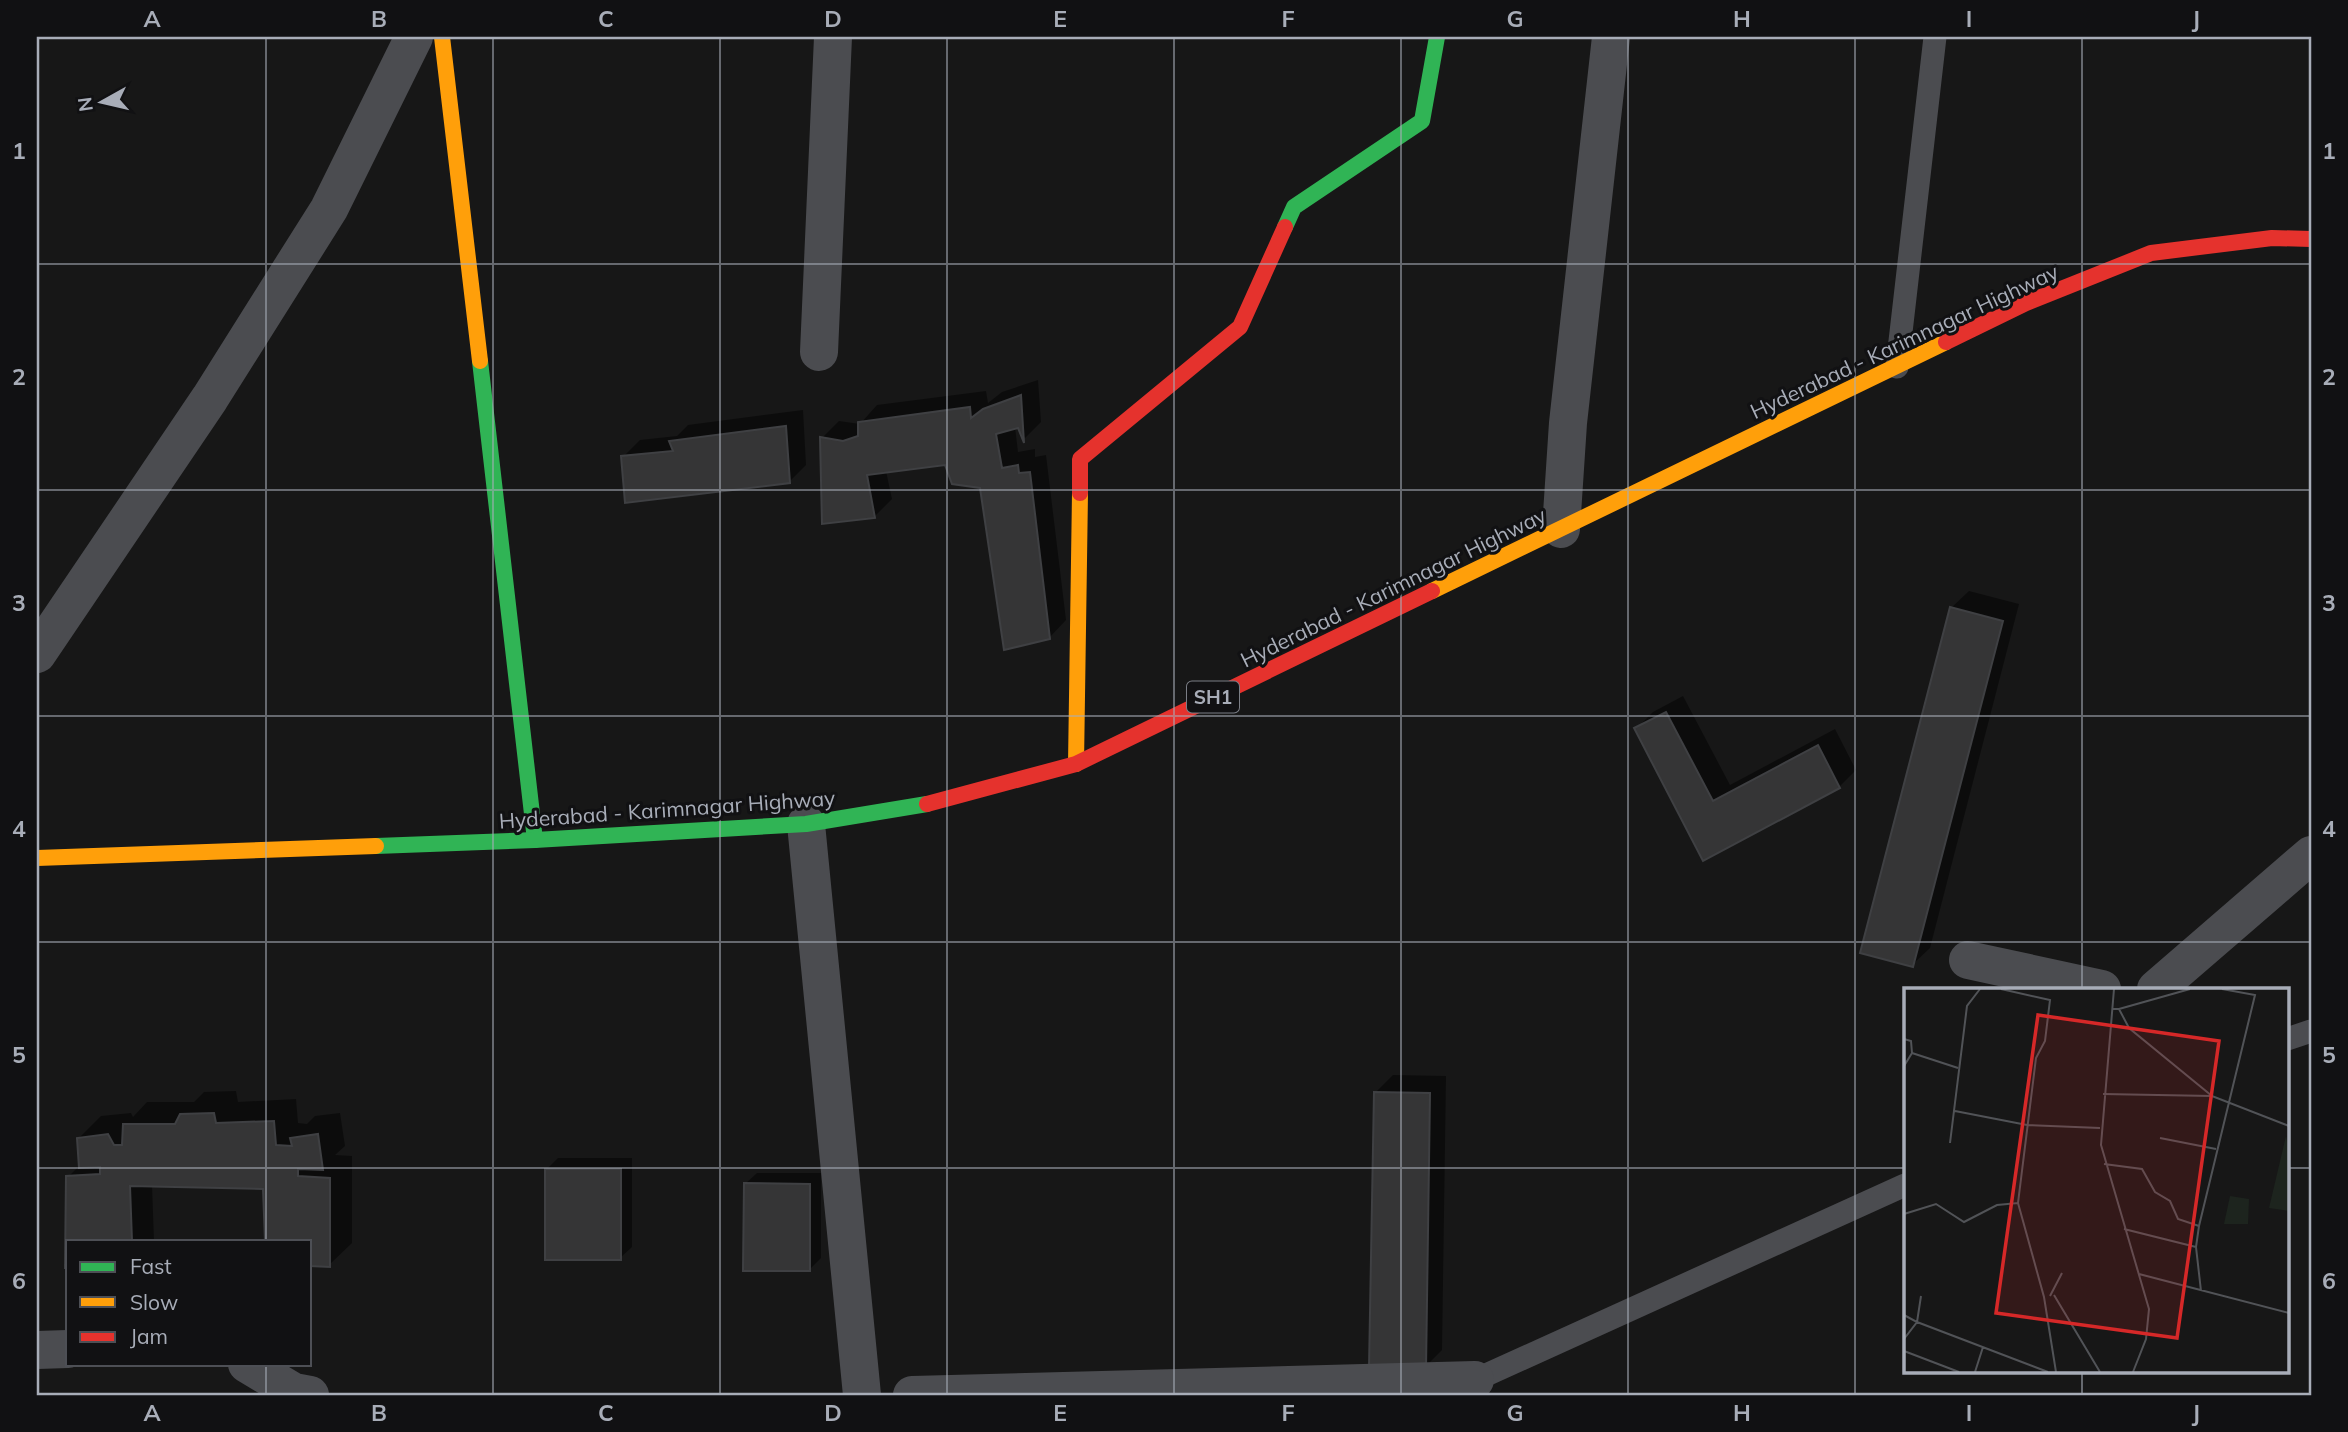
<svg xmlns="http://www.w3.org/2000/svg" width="2348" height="1432" font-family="Mulish,sans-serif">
<rect width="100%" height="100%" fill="#171717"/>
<g fill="#0007">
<polygon points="1038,380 1041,422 1025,438 1019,426 1015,427 1018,452 1035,449 1035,457 1046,455 1066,620 1049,638 981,486 947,463 886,471 892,499 875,516 822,438 839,421 860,424 877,405 986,391 988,403 1002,392"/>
<polygon points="803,410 806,465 789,482 623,457 640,440 677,436 688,425"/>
<polygon points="1969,591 2019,604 1930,948 1912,965 1951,608"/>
<polygon points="1683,696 1730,785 1835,729 1856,770 1839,787 1704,858 1636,729 1653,712"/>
<polygon points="1393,1075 1446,1076 1442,1350 1425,1367 1376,1092"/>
<polygon points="236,1091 238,1102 296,1099 298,1123 307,1124 315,1116 340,1113 345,1146 335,1155 352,1156 352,1243 329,1265 310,1265 310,1241 267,1241 265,1187 152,1185 154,1241 68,1241 67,1266 68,1177 81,1164 79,1138 101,1116 131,1113 133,1117 147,1102 194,1102 204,1092"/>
<polygon points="558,1158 632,1158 632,1247 620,1258 547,1169"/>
<polygon points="757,1173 821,1173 821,1258 810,1269 745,1184"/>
</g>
<g fill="#353536" stroke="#3f4043" stroke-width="2">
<polygon points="1021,395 1024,443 1018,428 996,434 1002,468 1018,465 1019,473 1030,472 1050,639 1004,650 980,488 952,484 945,465 867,475 875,518 822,524 820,437 843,441 858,436 858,422 970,407 971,418 983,409"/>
<polygon points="786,426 790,483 625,503 621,456 673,451 669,441"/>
<polygon points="1950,607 2003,621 1913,967 1860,953"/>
<polygon points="1666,712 1713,801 1818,745 1840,788 1703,861 1634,728"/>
<polygon points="1374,1092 1430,1093 1426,1369 1369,1368"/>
<polygon points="214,1113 216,1123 274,1121 276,1145 292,1146 290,1138 318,1134 323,1170 298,1169 298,1176 330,1178 330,1267 310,1266 310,1241 265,1241 263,1189 130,1186 132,1241 68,1241 68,1268 65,1268 66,1176 100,1174 100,1167 79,1168 77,1138 108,1134 114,1145 122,1145 123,1124 175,1124 180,1114"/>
<rect x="545" y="1169" width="76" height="91"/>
<polygon points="744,1183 810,1184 810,1271 743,1271"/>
</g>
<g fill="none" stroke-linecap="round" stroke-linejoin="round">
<g stroke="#4b4c50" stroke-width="23">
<polyline points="1897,367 1935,37"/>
<polyline points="2287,1039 2311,1031"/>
<polyline points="1478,1391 1475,1380 1905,1185"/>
</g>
<g stroke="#4b4c50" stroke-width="38">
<polyline points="819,352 833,37"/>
<polyline points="1561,529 1568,423 1611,37"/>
<polyline points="37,654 210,398 329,209 414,37"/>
<polyline points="806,824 862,1395"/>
<polyline points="1968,960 2102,989"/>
<polyline points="2156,989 2311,855"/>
<polyline points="37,1350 68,1349"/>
<polyline points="247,1364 294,1392 310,1395"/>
<polyline points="912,1395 1475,1380"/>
</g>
<g stroke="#30b455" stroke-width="16">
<polyline points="1285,227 1294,207 1422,121 1437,37"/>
<polyline points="480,361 535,840"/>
<polyline points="376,846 535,840 806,824 927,804"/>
</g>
<g stroke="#ff9f0a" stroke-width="16">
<polyline points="442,37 480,361"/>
<polyline points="1432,591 1946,342"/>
<polyline points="1076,764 1080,493"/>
<polyline points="37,858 376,846"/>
</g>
<g stroke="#e5322d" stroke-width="16">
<polyline points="1946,342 2026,303 2151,253 2272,238 2311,239"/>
<polyline points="1080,493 1080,459 1240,327 1285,227"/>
<polyline points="927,804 1076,764 1432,591"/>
</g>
</g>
<path fill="none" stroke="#a8adb8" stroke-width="2" stroke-opacity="0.55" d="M 266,37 L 266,1241M 493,37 L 493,1395M 720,37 L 720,1395M 947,37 L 947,1395M 1174,37 L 1174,1395M 1401,37 L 1401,1395M 1628,37 L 1628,1395M 1855,37 L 1855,1395M 2082,37 L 2082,989M 37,264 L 2311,264M 37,490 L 2311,490M 37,716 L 2311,716M 37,942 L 2311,942M 37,1168 L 1905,1168M 2287,1168 L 2311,1168M 266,1364 L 266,1395M 2082,1371 L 2082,1395"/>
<g text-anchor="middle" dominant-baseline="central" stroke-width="6" stroke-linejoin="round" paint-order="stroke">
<rect fill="#111113" stroke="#7b7e86" stroke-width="2" x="1187" y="681.5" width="52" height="31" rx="5"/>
<g font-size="19" font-weight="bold" fill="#a8adb8">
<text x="1213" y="697">SH1</text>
</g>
<g font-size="21" fill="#a8adb8" stroke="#111113">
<text transform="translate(1904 341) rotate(-25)">Hyderabad - Karimnagar Highway</text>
<text transform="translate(1393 587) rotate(-26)">Hyderabad - Karimnagar Highway</text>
<text transform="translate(667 809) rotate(-4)">Hyderabad - Karimnagar Highway</text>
</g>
</g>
<g transform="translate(1904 988)">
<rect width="385" height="385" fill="#171717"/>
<path d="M 382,148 L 385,164 L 385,223 L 365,220 ZM 326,208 L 345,211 L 344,236 L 320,236 Z" fill="#1d241e"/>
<path fill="none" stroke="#515357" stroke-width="2" d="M 97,1 L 146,12 L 141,53 L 132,70 L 114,215M 210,1 L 197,157 L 245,321 L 242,351 L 229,384M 208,21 L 215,21 L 225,40 L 308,108M 215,21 L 286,1M 0,51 L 7,53 L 8,65 L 0,78M 8,65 L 54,80M 199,106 L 308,108 L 385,138M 51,123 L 123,137 L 196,140M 256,150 L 312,161M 46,155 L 63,18 L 76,1M 200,176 L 238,181 L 251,204 L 266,213 L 274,231 L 295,238M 0,226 L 32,216 L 60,234 L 93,217 L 114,215 L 140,309 L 152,384M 220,241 L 292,259M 235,286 L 385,325M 297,303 L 292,259 L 295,238 L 351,7 L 318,1M 150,307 L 196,384M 17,308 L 13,334 L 144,384M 146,308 L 158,285M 0,327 L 13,334 L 0,351M 0,363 L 55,384M 71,384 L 79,359"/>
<path fill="#d62828" fill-opacity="0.15" stroke="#d62828" stroke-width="3.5" d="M 134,27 L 315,53 L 273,350 L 92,325 Z"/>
<rect width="385" height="385" fill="none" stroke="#a8adb8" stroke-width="3.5"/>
</g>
<rect width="2348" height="1432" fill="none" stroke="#111113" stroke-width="77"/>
<rect x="66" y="1240" width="245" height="126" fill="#111113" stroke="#4d4f55" stroke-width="2"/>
<rect x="80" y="1262" width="35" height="10" fill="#30b455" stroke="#4d4f55" stroke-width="2"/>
<text x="130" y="1274" font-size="21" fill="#a8adb8">Fast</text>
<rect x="80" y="1297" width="35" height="10" fill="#ff9f0a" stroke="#4d4f55" stroke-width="2"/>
<text x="130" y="1310" font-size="21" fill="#a8adb8">Slow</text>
<rect x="80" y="1332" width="35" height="10" fill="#e5322d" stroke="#4d4f55" stroke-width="2"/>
<text x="130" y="1344" font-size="21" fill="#a8adb8">Jam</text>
<g transform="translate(102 102) rotate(262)" stroke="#111113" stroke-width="5" paint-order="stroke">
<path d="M0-5L12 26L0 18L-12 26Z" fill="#a8adb8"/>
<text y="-10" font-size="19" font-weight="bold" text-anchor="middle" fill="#a8adb8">N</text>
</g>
<rect x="38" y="38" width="2272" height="1356" fill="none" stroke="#a8adb8" stroke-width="2.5"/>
<g font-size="23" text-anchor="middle" font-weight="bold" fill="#a8adb8">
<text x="152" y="27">A</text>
<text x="379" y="27">B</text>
<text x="606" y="27">C</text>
<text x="833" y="27">D</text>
<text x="1060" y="27">E</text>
<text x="1288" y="27">F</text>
<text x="1515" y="27">G</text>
<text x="1742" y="27">H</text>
<text x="1969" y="27">I</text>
<text x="2196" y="27">J</text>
<text x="19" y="159">1</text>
<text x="2329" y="159">1</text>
<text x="19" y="385">2</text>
<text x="2329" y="385">2</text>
<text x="19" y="611">3</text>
<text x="2329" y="611">3</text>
<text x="19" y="837">4</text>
<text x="2329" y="837">4</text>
<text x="19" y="1063">5</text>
<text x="2329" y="1063">5</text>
<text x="19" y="1289">6</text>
<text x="2329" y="1289">6</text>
<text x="152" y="1421">A</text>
<text x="379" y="1421">B</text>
<text x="606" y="1421">C</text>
<text x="833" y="1421">D</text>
<text x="1060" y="1421">E</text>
<text x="1288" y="1421">F</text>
<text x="1515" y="1421">G</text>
<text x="1742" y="1421">H</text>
<text x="1969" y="1421">I</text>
<text x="2196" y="1421">J</text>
</g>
</svg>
